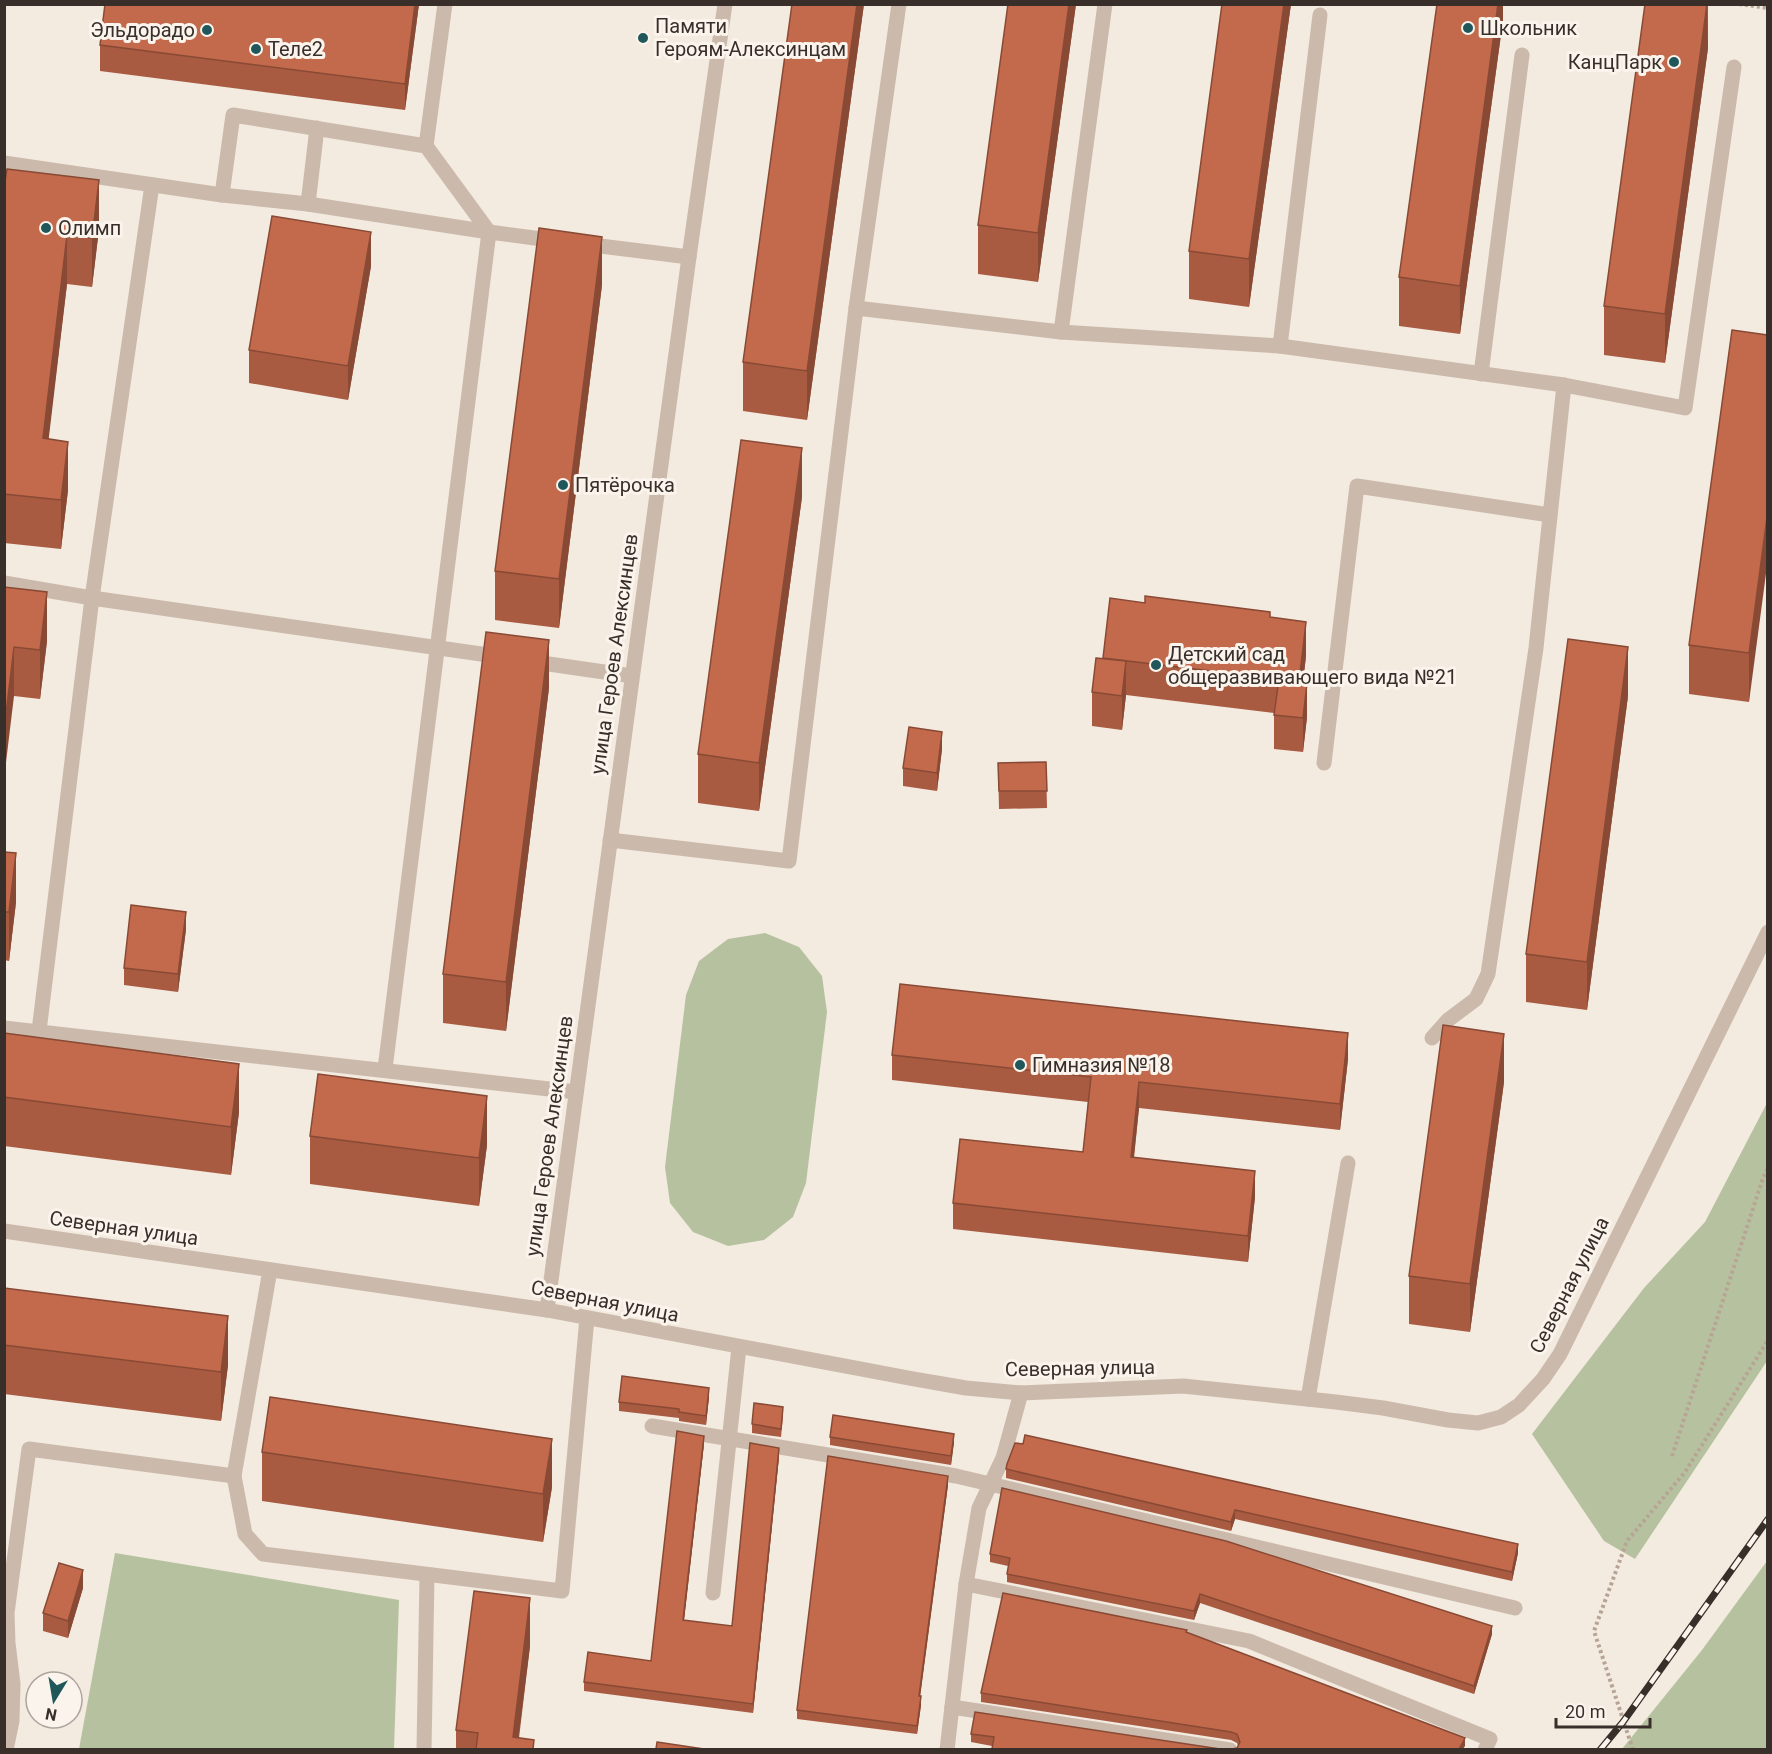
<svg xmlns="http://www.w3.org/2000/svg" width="1772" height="1754" font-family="Roboto,sans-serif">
<rect width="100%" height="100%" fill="#f3eae0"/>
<g fill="#b6c29f">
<polygon points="765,933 799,947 822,976 827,1012 806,1183 793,1217 764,1240 728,1246 693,1232 670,1203 665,1167 686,995 699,961 728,939"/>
<polygon points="1767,1103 1767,1361 1635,1559 1604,1541 1532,1434 1644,1288 1705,1222"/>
<polygon points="115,1553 399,1600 394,1749 79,1749"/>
<polygon points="1767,1561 1767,1749 1622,1749 1702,1650"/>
</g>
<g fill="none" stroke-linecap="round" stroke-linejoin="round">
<g stroke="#b7a495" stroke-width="4" stroke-dasharray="3 3" stroke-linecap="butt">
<polyline points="1739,4 1768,8"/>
<polyline points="1672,1456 1763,1178 1768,1168"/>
<polyline points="1633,1750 1594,1631 1627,1541 1685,1472 1768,1340"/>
</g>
<g stroke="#cbbaab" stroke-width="15">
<polyline points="426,146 445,4"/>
<polyline points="4,163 222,195 308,204 489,232 557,241"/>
<polyline points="222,195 233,115 426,146 489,232 385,1069"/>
<polyline points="308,204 317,128"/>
<polyline points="584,244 689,257"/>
<polyline points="856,308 1061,332 1280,346 1564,385 1685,408 1734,67"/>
<polyline points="1061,332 1105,4"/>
<polyline points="1280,346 1320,15"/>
<polyline points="1481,374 1522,55"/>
<polyline points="4,583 92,598 502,657"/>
<polyline points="528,661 632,676"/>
<polyline points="1324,763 1357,486 1550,515"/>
<polyline points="610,840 789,861 856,308 899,4"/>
<polyline points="4,1028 576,1092"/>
<polyline points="39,1031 92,598 152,185"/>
<polyline points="1432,1038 1448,1020 1476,999 1488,974 1536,648 1564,385"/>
<polyline points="270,1270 234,1476 245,1534 263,1554 562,1591 587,1318"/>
<polyline points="1308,1399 1348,1163"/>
<polyline points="652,1426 956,1476 1515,1608"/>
<polyline points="966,1584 1249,1641 1490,1739 1485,1750"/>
<polyline points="713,1593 739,1347"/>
<polyline points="952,1707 1230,1750"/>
<polyline points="6,1750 12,1721 13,1684 8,1643 7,1613 29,1449 234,1476"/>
<polyline points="424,1750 427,1575"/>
<polyline points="947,1750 966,1584 979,1508 1003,1458 1021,1393"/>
</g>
<g stroke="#cbbaab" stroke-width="15">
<polyline points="4,1231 547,1310 914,1379 966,1388 1021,1393 1183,1386 1336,1402 1383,1408 1448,1420 1478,1423 1501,1417 1519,1405 1543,1379 1560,1354 1768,932"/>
<polyline points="547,1310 689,257 725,4"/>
</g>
<defs>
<polyline id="rail" points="1600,1750 1623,1722 1768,1519"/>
</defs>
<use href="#rail" stroke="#392f2a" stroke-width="7"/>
<use href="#rail" stroke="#faf4ec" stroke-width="4.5" stroke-dasharray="14" stroke-linecap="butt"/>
</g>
<g fill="#a95b41">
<polygon points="419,4 405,110 100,71 100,45"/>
<polygon points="792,4 864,4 807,420 743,411 743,362"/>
<polygon points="1076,4 1038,282 978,274 978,225"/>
<polygon points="1291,4 1249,307 1189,299 1189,251"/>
<polygon points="1503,4 1503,20 1460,334 1399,326 1399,277"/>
<polygon points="1708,4 1708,48 1665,363 1604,355 1604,306"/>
<polygon points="4,188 99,229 92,287 67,284 48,439 68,490 61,549 4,543"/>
<polygon points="371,266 348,400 249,383 249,350"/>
<polygon points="602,285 559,628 495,620 495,571"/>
<polygon points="1767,335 1749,702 1689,694 1689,645"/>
<polygon points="802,497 759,811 698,803 698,754"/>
<polygon points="4,587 47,641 40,699 14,696"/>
<polygon points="1270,617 1306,656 1303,682 1307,717 1303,752 1274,749 1274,713 1126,695 1122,730 1092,726 1092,692 1103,658"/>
<polygon points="549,688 506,1031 443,1023 443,974"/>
<polygon points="1628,696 1587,1010 1526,1002 1526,954"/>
<polygon points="942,749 937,791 903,786 903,768"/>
<polygon points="1046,762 1047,808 999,809 998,763"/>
<polygon points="4,852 16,902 9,961 4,960"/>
<polygon points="186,929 178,992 124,985 124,968"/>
<polygon points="4,1033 239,1112 231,1175 4,1146"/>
<polygon points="892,1055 1348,1059 1340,1130 1139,1108 1134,1158 1255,1197 1248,1262 953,1229 953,1203 1083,1152 1088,1102 892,1080"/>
<polygon points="1504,1082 1470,1332 1409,1324 1409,1276"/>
<polygon points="310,1136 487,1145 479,1206 310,1184"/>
<polygon points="4,1288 228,1365 221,1421 4,1394"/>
<polygon points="709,1397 706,1425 679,1421 679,1418 619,1411 619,1402"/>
<polygon points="783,1416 781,1437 752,1433 752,1424"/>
<polygon points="830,1437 954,1442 951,1465 830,1445"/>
<polygon points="704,1444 684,1621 732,1626 779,1457 753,1713 584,1691 584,1682 651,1661"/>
<polygon points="262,1452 552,1487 543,1542 262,1501"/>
<polygon points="1006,1469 1518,1553 1512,1581 1235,1519 1231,1531 1006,1478"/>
<polygon points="948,1485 920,1696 921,1705 917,1734 797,1719 797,1710"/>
<polygon points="990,1554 1492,1634 1474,1694 1200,1603 1194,1620 1007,1582 1007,1574 1008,1566 990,1562"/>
<polygon points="83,1588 68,1638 43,1631 43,1613"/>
<polygon points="1187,1633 1465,1746 1237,1748 1238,1746 1237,1743 1231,1740 981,1702 981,1693"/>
<polygon points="530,1646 519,1738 534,1749 456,1749 456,1730"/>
<polygon points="971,1734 1220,1749 992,1746 971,1742"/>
</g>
<g fill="#894a35">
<polygon points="415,4 419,4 405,110 405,84"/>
<polygon points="857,4 864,4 807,420 807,371"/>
<polygon points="1069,4 1076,4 1038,282 1038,233"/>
<polygon points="1284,4 1291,4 1249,307 1249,259"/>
<polygon points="1498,4 1503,4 1503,20 1460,334 1460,286"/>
<polygon points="1707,4 1708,48 1665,363 1665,314"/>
<polygon points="99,180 99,229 92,287 92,238"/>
<polygon points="371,232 371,266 348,400 348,366"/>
<polygon points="67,235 67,284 43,487 43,438"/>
<polygon points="602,237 602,285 559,628 559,579"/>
<polygon points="68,442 68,490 61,549 61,500"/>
<polygon points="802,448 802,497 759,811 759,763"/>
<polygon points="1767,517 1767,566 1749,702 1749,653"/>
<polygon points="47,592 47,641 40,699 40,650"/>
<polygon points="1306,622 1306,656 1299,716 1299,682"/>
<polygon points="549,640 549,688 506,1031 506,982"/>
<polygon points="14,647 14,696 4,779 4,730"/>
<polygon points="1628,647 1628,696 1587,1010 1587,962"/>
<polygon points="1126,661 1126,695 1122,730 1122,696"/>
<polygon points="1307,683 1307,717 1303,752 1303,718"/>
<polygon points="942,732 942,749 937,791 937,773"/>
<polygon points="16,853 16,902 9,961 9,912"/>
<polygon points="186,912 186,929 178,992 178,974"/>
<polygon points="1348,1033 1348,1059 1340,1130 1340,1104"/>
<polygon points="1504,1034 1504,1082 1470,1332 1470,1284"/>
<polygon points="239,1064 239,1112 231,1175 231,1127"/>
<polygon points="1139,1082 1139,1108 1131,1183 1131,1157"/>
<polygon points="487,1096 487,1145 479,1206 479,1158"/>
<polygon points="1255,1171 1255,1197 1248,1262 1248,1236"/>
<polygon points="228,1316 228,1365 221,1421 221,1372"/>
<polygon points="709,1388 709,1397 706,1425 706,1416"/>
<polygon points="954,1434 954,1442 951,1465 951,1456"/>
<polygon points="704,1436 704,1444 683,1629 683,1620"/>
<polygon points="552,1439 552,1487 543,1542 543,1494"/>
<polygon points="779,1448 779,1457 753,1713 753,1704"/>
<polygon points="948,1476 948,1485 919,1705 919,1696"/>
<polygon points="1235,1510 1235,1519 1231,1531 1231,1522"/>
<polygon points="1518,1544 1518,1553 1512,1581 1512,1572"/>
<polygon points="83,1570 83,1588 68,1638 68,1621"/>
<polygon points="1200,1594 1200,1603 1194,1620 1194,1611"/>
<polygon points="530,1598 530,1646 517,1749 513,1737"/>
<polygon points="1492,1626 1492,1634 1474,1694 1474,1686"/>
<polygon points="921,1696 921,1705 917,1734 917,1726"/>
<polygon points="1465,1738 1465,1746 1463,1749 1459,1749"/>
</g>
<g fill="#c46a4c" stroke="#894a35" stroke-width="1.5">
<polygon points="105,4 415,4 405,84 100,45"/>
<polygon points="792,4 857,4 807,371 743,362"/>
<polygon points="1008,4 1069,4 1038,233 978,225"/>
<polygon points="1222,4 1284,4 1249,259 1189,251"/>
<polygon points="1437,4 1498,4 1460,286 1399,277"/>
<polygon points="1645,4 1707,4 1665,314 1604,306"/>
<polygon points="7,169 99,180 92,238 67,235 43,438 68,442 61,500 4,494 4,188"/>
<polygon points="272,216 371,232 348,366 249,350"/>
<polygon points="539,228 602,237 559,579 495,571"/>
<polygon points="1732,330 1767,335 1767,517 1749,653 1689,645"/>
<polygon points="741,440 802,448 759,763 698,754"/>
<polygon points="4,587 47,592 40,650 14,647 4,730"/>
<polygon points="1145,596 1270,612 1270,617 1306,622 1299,682 1307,683 1303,718 1274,715 1279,679 1103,658 1110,598 1145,603"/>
<polygon points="486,632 549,640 506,982 443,974"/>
<polygon points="1568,639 1628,647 1587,962 1526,954"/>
<polygon points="1096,658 1126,661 1122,696 1092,692"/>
<polygon points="909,727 942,732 937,773 903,768"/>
<polygon points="1046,762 1047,791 999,791 998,763"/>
<polygon points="4,852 16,853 9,912 4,912"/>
<polygon points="131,905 186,912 178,974 124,968"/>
<polygon points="900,984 1348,1033 1340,1104 1139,1082 1131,1157 1255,1171 1248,1236 953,1203 960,1139 1083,1152 1091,1077 892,1055"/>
<polygon points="1443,1025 1504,1034 1470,1284 1409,1276"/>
<polygon points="4,1033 239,1064 231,1127 4,1097"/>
<polygon points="318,1074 487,1096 479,1158 310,1136"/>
<polygon points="4,1288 228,1316 221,1372 4,1345"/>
<polygon points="622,1376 709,1388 706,1416 679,1412 679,1409 619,1402"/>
<polygon points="270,1397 552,1439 543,1494 262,1452"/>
<polygon points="754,1403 783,1407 781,1429 752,1424"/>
<polygon points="833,1415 954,1434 951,1456 830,1437"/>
<polygon points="677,1431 704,1436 683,1620 732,1626 750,1443 779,1448 753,1704 584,1682 588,1652 651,1661"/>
<polygon points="1025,1435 1518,1544 1512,1572 1235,1510 1231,1522 1006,1469 1007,1464 1015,1443 1023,1444"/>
<polygon points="828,1456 948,1476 919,1696 921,1696 917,1726 797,1710"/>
<polygon points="1002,1488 1226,1541 1492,1626 1474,1686 1200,1594 1194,1611 1007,1574 1010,1558 990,1554"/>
<polygon points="59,1563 83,1570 68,1621 43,1613"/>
<polygon points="474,1591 530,1598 513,1737 534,1740 533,1749 476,1749 478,1733 456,1730"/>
<polygon points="1003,1593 1187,1630 1186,1632 1465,1738 1459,1749 1232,1749 1237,1748 1240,1742 1237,1734 1231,1732 981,1693"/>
<polygon points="975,1712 1220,1749 992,1749 994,1737 971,1734"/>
<polygon points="657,1742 704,1749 656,1749"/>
</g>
<g fill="#20575a" stroke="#faf4ec" stroke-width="2">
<circle cx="1468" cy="28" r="6"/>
<circle cx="207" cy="30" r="6"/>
<circle cx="643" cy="38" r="6"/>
<circle cx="256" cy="49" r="6"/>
<circle cx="1674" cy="62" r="6"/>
<circle cx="46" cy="228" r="6"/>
<circle cx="563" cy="485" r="6"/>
<circle cx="1156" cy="665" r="6"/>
<circle cx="1020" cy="1065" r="6"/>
</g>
<g text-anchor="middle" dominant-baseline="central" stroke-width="6" stroke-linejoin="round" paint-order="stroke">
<g font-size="20" fill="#392f2a" stroke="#faf4ec" text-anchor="start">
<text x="655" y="26">Памяти<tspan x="655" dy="23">Героям-Алексинцам</tspan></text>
<text x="1480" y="28">Школьник</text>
<text x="195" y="30" text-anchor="end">Эльдорадо</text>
<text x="268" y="49">Теле2</text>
<text x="1662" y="62" text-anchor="end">КанцПарк</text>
<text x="58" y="228">Олимп</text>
<text x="575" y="485">Пятёрочка</text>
<text x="1168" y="654">Детский сад<tspan x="1168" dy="23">общеразвивающего вида №21</tspan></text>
<text x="1032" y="1065">Гимназия №18</text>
</g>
<g font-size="20" fill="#392f2a" stroke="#faf4ec">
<text transform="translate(614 654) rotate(-82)">улица Героев Алексинцев</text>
<text transform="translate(549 1136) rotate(-82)">улица Героев Алексинцев</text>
<text transform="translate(124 1228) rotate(8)">Северная улица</text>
<text transform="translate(1569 1285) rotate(-63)">Северная улица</text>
<text transform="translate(605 1301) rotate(11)">Северная улица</text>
<text transform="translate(1080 1368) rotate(-1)">Северная улица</text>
</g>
</g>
<rect width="1772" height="1754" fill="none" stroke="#392f2a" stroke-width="12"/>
<g transform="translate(54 1700) rotate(191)"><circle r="28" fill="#faf4ec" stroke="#ada59e" stroke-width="1.5"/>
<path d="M0-4.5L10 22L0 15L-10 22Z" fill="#20575a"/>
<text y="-9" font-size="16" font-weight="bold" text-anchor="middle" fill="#392f2a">N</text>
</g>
<path d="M1556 1718v9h94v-9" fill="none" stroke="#392f2a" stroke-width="3"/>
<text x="1565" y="1718" font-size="18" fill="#392f2a" stroke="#faf4ec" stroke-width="4.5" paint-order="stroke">20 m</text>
</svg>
